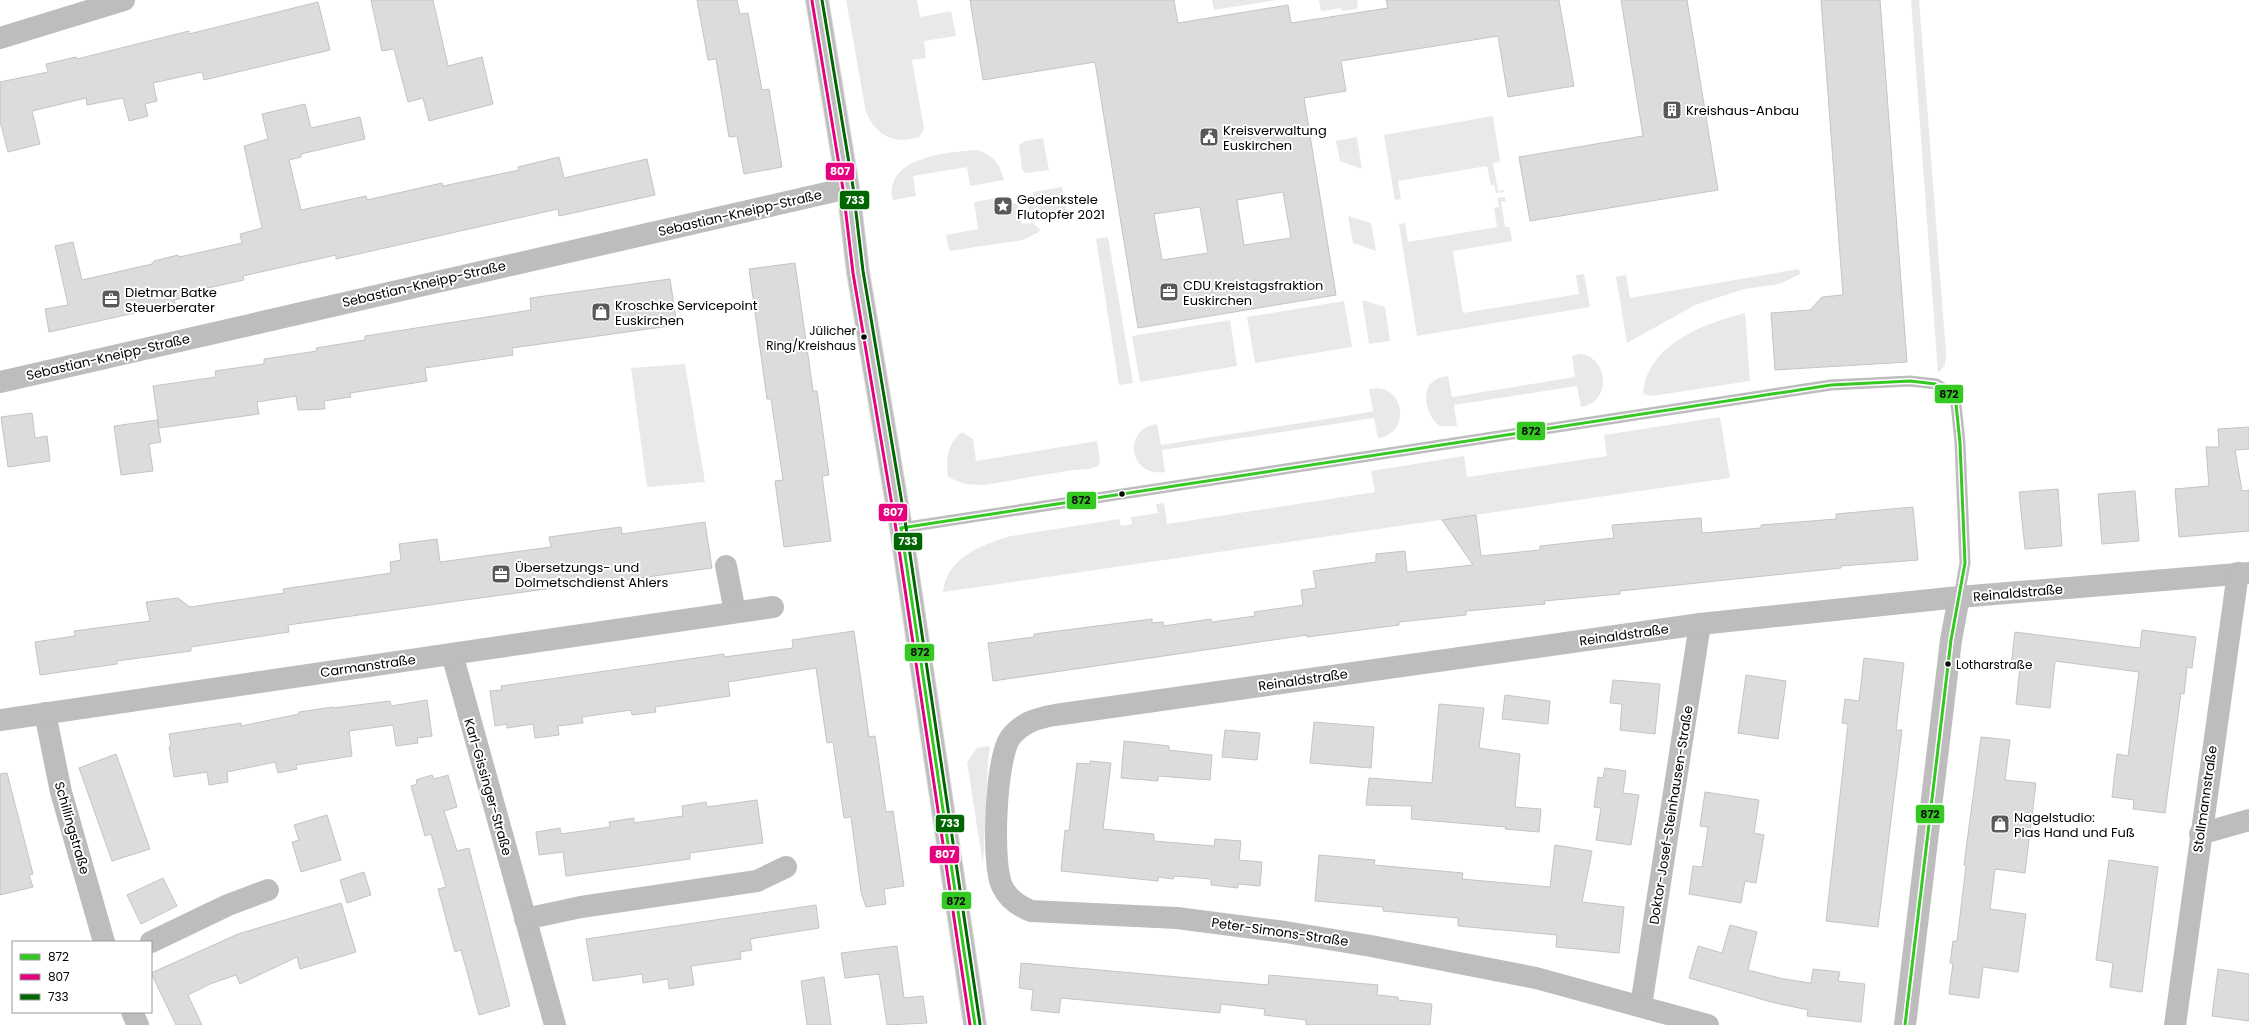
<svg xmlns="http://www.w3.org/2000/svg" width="2249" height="1025" font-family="Poppins,sans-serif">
<rect width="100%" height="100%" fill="#fff"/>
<g fill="#e9e9e9">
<path d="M 846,0 L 917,0 L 920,17 L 951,11 L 956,36 L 924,41 L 926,58 L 912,60 L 924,129 L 919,137 C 894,145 876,136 866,112 Z"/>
<polygon points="1212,0 1277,0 1214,10"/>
<polygon points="1319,0 1358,0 1357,9 1342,11 1341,8 1321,11"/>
<polygon points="1911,0 1919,0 1946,354 1945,365 1938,373"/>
<polygon points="1493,116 1500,162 1493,163 1498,191 1504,190 1504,192 1496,193 1494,185 1491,185 1487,166 1398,181 1401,199 1395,200 1384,135"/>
<polygon points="1357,137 1357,138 1362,169 1340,161 1336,141"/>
<polygon points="1043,138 1049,170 1025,173 1022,169 1019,145 1025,141"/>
<path d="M 976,150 C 993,154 1000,164 1004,180 L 970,186 L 967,167 L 913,176 L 916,196 L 893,200 C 883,157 949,152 976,150 Z"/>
<polygon points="1062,187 1068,218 1047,222 1036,214 1030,213 1027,204 1033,198 1033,192"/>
<polygon points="1008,196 1011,202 1018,205 1022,224 1032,223 1040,229 1039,232 1023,240 949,251 946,235 978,229 974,202"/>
<polygon points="1505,197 1506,201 1501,202 1505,227 1510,227 1512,241 1453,251 1463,313 1579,294 1576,275 1584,274 1590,307 1417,336 1399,224 1405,223 1408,242 1497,227 1494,208 1499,207 1497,198"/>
<polygon points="1348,216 1371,223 1376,251 1353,243"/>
<polygon points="1108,237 1133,383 1119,385 1096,239"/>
<polygon points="1799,269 1800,274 1780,284 1744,289 1695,305 1627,343 1616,277 1626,275 1630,298"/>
<polygon points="1362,300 1385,307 1390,341 1369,344"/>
<polygon points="1344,301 1352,347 1255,363 1247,317"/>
<path d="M 1745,313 L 1750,381 L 1652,396 L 1643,394 C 1646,345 1703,324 1745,313 Z"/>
<polygon points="1230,320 1237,366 1140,382 1132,336"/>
<path d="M 1580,354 C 1607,356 1614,401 1581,407 L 1577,386 L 1454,405 L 1457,426 L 1440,426 C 1429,420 1422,398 1429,386 C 1433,379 1441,377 1448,376 L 1452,397 L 1575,377 L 1572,356 Z"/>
<polygon points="685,364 705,482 647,487 631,368"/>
<path d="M 1379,388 C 1407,393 1408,434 1378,438 L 1374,418 L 1162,450 L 1165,472 C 1129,478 1122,429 1157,424 L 1161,445 L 1364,413 L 1373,411 L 1369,389 Z"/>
<path d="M 1720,417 L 1730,478 L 943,592 C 946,558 983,544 1011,536 L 1119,519 L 1121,526 L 1132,524 L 1131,517 L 1158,513 L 1156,504 L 1164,503 L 1167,524 L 1375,492 L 1371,471 L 1464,456 L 1467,477 L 1607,456 L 1604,435 Z"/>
<path d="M 962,432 L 973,439 L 976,461 L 1097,441 L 1100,461 L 1098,466 L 1089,469 L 1073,470 L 984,485 L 964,484 L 948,477 C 946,459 947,444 962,432 Z"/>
<polygon points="990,746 988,762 983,865 967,762 977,748"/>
</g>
<g fill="#dcdcdc" stroke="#c4c4c4" fill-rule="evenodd">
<polygon points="371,0 433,0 448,66 482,57 493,104 429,121 423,98 408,102 394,49 382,51"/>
<polygon points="697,0 737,0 740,14 748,13 762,90 769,89 782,167 744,174 737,136 729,137 716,59 708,60"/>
<path d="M 970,0 L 1174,0 L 1178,23 L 1288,5 L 1291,23 L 1388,8 L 1386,0 L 1559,0 L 1574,86 L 1508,97 L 1498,36 L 1341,61 L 1346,91 L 1304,98 L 1336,295 L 1138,328 L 1095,62 L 983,80 ZM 1283,192 L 1291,238 L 1244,245 L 1237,200 ZM 1200,207 L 1208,253 L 1162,260 L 1154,214 Z"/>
<polygon points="1621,0 1687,0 1718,190 1530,221 1519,157 1643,136"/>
<polygon points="1821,0 1880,0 1907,362 1775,370 1771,313 1810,310 1822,297 1843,295"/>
<polygon points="318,2 330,50 204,80 202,72 153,83 157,101 145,104 148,116 129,121 123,98 87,105 86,98 32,111 40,144 8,152 0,121 0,82 48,72 46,64 76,57 77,59 189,31 189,34"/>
<polygon points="305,104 311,128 360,117 365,139 301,154 301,157 289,160 301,210 366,196 367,200 442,183 443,186 519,170 518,167 559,157 564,178 647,159 655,195 559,216 558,209 336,259 336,255 243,276 244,280 199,290 200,294 174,300 175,304 49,332 45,309 68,305 55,246 73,242 82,280 152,264 154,261 178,255 179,257 242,243 240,234 262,228 244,146 268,139 262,114"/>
<polygon points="795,263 813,391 817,391 829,475 822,476 831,541 784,547 775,481 783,480 771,399 767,399 749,269"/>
<polygon points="670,279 677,325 512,348 513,355 425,368 427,381 350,393 351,397 324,401 325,409 298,410 296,396 257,402 259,414 159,428 153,386 216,377 215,371 264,364 264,359 317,351 316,348 365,340 365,336 531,310 530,298"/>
<polygon points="32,413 35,438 47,436 50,461 8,467 1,417"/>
<polygon points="157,420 161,442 149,444 153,471 121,475 114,426"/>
<polygon points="2249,427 2249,449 2235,450 2242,491 2249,490 2249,531 2179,537 2175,489 2209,486 2206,447 2219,447 2218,429"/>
<polygon points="2058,489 2062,546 2025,549 2019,492"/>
<polygon points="2135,491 2139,541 2102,544 2098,494"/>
<polygon points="1913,507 1918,560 1841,566 1841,568 1620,591 1620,594 1544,601 1545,604 1466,611 1466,615 1399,622 1399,625 1307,637 1307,635 993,681 988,643 1034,637 1034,634 1152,619 1152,623 1163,622 1164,626 1211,619 1212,622 1255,616 1254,612 1303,605 1301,590 1316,588 1313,571 1376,562 1376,554 1405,551 1407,572 1473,565 1442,520 1476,515 1481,556 1540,550 1540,546 1614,538 1612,525 1701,518 1702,533 1761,528 1761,525 1836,519 1836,514"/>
<polygon points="705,522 712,568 568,588 568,586 458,601 288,625 289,632 191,647 191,651 117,661 117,664 40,675 35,642 75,636 74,631 150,621 146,602 178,598 190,607 284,593 283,589 391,573 390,562 401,560 399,544 437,539 440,562 551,547 549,537 621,527 622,534"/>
<polygon points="2142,630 2196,637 2192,668 2187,667 2184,694 2181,693 2165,813 2133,809 2134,800 2112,797 2117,754 2128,756 2139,672 2055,661 2050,708 2016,704 2020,667 2011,666 2015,632 2140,648"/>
<polygon points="854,631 869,737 875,736 886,812 893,811 904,886 884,889 886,904 866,907 861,892 851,817 844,818 833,742 827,743 816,668 728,682 730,696 655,707 656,712 632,715 631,710 582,717 583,723 558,726 559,735 535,738 533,724 507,728 507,724 495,726 490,691 502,690 501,686 724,654 724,657 793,648 792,640"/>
<polygon points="1864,658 1904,663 1896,730 1902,730 1878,927 1826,921 1848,724 1842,723 1845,699 1859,701"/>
<polygon points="1746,675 1786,681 1778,739 1738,733"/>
<polygon points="1613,680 1660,684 1655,734 1620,730 1622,704 1610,703"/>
<polygon points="1505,695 1550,701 1548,724 1502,719"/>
<polygon points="427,700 432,736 417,738 418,743 396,746 393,725 349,731 352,756 296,765 297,769 278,773 275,762 227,772 228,782 209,785 207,772 174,777 169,747 171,746 169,734 241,723 241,726 299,714 299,712 333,707 333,708 390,701 391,706"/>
<polygon points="1439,704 1484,708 1479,748 1520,754 1515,807 1541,809 1539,832 1505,829 1506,827 1411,819 1412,806 1366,805 1369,778 1432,783"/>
<polygon points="1314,722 1374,727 1371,768 1310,763"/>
<polygon points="1225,730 1260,733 1257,760 1222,757"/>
<polygon points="1981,737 2010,740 2005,780 2036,783 2025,873 1995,869 1990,909 2026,914 2018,972 1983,967 1979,998 1949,994 1953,963 1950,963 1953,941 1957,941 1966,866 1964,865"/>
<polygon points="1124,741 1169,746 1169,750 1212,755 1210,780 1158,776 1158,781 1121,778"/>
<polygon points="116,754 150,849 112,861 79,768"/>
<polygon points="1090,761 1111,763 1103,829 1154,834 1154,841 1214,846 1215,839 1241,841 1239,860 1262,862 1260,886 1238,884 1238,888 1211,885 1211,879 1175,876 1173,879 1158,877 1158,881 1061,871 1065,830 1069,831 1077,763 1090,764"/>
<polygon points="1605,768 1626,771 1623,793 1639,795 1631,845 1596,840 1601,808 1594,807 1598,777 1603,778"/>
<polygon points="7,773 33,874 29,875 33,887 0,895 0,774"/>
<polygon points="432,775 434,779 448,775 457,807 444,811 457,851 469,848 510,1006 479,1015 461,950 455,952 441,900 438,889 446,887 431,834 425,836 411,786 417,784 416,780"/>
<polygon points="1705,792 1759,800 1754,833 1764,835 1756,883 1745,881 1741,903 1689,894 1693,866 1702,867 1708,827 1700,826"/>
<polygon points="757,800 763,843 690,853 690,859 566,876 563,852 539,855 536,832 560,828 561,834 610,827 609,822 621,820 634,818 634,823 683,816 682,806 706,802 707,807"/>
<polygon points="327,815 341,860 301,872 292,842 299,840 294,825"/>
<polygon points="1555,845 1592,851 1582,902 1624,907 1619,953 1556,947 1557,935 1458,926 1458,918 1383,911 1383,907 1315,901 1319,855 1375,860 1374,865 1463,873 1462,879 1550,887"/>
<polygon points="2109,860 2158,867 2142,992 2110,987 2113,963 2096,960"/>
<polygon points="364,872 371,895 347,903 340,880"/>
<polygon points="163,878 177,906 141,924 127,895"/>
<polygon points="341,903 356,952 300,969 297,957 240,984 236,975 210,984 188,995 202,1025 176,1025 151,973 238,934"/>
<polygon points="816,905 819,928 750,939 752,950 740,952 741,959 691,966 694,985 669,989 668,979 643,983 642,974 593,981 586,939"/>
<polygon points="1730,925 1757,932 1748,970 1784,979 1811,983 1813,969 1840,972 1838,981 1865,984 1861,1022 1807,1016 1808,1010 1771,1002 1689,978 1698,946 1722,953"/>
<polygon points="897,946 904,998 923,996 927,1023 887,1025 879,974 845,978 841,953"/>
<polygon points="1021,963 1268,985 1269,975 1378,985 1377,995 1398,997 1398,1000 1432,1004 1430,1025 1306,1025 1306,1020 1264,1015 1265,1009 1221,1004 1220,1013 1061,998 1059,1013 1031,1010 1033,990 1019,988"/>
<polygon points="2218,969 2249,974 2249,1021 2212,1016"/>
<polygon points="824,977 831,1025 807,1025 801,981"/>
</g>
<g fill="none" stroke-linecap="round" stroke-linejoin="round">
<defs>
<polyline id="primary" points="817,0 848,188 858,272 901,528 975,1025"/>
</defs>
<use href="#primary" stroke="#dbdbdb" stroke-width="24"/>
<polyline stroke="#bdbdbd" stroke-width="11" points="901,528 1831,385 1910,381 1936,384 1946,390 1956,404 1960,443 1965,563 1959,597"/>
<g stroke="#bdbdbd" stroke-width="22">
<polyline points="0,38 124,0"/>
<polyline points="0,382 848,188"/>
<polyline points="726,566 735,612"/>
<polyline points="452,654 555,1025"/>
<polyline points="45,713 61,792 104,942"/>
<polyline points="0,720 773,607"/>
<polyline points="2200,834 2249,820"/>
<polyline points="525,919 581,907 757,881 786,867"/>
<polyline points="151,942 228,905 268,890"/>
<polyline points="1641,1006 1700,624"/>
<polyline points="132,1012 138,1025"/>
<path d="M 1708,1025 L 1536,978 L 1371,946 L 1285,932 L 1177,918 L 1031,911 C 1018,906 1008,899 1002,886 C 991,862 996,759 1010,738 C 1021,723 1037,718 1055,715 L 1700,624 L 1959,597 L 2249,573"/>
<polyline points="1905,1025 1951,640 1959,597"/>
<polyline points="2175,1025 2238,573"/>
</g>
<use href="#primary" stroke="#bdbdbd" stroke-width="22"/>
<defs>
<g id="bus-1">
<polyline points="901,528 1831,385 1910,381 1936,384 1946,390 1956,404 1960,443 1965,563 1951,640 1905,1025"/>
<polyline points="901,528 975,1025"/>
</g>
<polyline id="bus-2" points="812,1 843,189 853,273 896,529 970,1025"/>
<polyline id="bus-3" points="822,0 853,187 863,271 906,527 980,1024"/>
</defs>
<use href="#bus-1" stroke="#fff" stroke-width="6"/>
<use href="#bus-2" stroke="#fff" stroke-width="6"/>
<use href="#bus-3" stroke="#fff" stroke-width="6"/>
<use href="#bus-1" stroke="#33c920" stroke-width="3"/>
<use href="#bus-2" stroke="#e5007d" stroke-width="3"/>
<use href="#bus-3" stroke="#006601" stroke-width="3"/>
</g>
<defs>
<symbol id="building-square" viewBox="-11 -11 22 22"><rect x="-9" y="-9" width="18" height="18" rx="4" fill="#595959" stroke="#fff"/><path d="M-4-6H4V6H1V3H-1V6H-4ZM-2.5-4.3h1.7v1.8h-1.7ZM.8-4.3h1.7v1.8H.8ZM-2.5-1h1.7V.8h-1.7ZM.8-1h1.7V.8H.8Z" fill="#fff"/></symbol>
<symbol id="civic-square" viewBox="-11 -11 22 22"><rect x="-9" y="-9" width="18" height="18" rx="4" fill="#595959" stroke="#fff"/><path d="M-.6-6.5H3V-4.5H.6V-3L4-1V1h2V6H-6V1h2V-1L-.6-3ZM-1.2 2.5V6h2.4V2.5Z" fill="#fff"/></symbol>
<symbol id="sight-square" viewBox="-11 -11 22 22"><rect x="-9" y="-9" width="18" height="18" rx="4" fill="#595959" stroke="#fff"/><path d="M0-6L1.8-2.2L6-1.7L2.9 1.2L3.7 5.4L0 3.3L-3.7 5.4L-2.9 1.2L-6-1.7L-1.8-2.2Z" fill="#fff"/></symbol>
<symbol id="office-square" viewBox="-11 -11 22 22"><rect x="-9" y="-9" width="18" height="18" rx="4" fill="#595959" stroke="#fff"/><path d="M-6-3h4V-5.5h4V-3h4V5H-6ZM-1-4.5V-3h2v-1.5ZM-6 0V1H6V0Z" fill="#fff"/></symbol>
<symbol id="shop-square" viewBox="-11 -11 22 22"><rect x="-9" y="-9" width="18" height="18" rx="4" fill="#595959" stroke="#fff"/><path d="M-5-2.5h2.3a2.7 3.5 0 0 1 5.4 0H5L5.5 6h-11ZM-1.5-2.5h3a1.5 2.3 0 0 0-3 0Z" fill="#fff"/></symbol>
</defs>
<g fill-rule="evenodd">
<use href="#building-square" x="1661" y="99" width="22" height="22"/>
<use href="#civic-square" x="1198" y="126" width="22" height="22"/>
<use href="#sight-square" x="992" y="195" width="22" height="22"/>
<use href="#office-square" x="1158" y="281" width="22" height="22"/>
<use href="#office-square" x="100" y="288" width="22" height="22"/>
<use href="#shop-square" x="590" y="301" width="22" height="22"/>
<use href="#office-square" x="490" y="563" width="22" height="22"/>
<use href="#shop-square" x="1989" y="813" width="22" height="22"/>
</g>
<g fill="#000" stroke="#fff" stroke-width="1.5">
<circle cx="864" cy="337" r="3.5"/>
<circle cx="1122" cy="494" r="3.5"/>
<circle cx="1948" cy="664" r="3.5"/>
</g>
<g text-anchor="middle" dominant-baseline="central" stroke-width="4" stroke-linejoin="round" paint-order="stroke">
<g font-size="12" fill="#000" stroke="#fff" text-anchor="end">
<text x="856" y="330">Jülicher<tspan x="856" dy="15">Ring/Kreishaus</tspan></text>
<text x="1956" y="664" text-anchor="start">Lotharstraße</text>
</g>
<g font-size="13" fill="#000" stroke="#fff" text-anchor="start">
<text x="1686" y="110">Kreishaus-Anbau</text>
<text x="1223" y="130">Kreisverwaltung<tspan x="1223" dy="15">Euskirchen</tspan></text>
<text x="1017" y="199">Gedenkstele<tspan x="1017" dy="15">Flutopfer 2021</tspan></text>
<text x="1183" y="285">CDU Kreistagsfraktion<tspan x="1183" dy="15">Euskirchen</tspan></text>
<text x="125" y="292">Dietmar Batke<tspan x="125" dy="15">Steuerberater</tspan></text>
<text x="615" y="305">Kroschke Servicepoint<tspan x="615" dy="15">Euskirchen</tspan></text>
<text x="515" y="567">Übersetzungs- und<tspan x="515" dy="15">Dolmetschdienst Ahlers</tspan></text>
<text x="2014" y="817">Nagelstudio:<tspan x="2014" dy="15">Pias Hand und Fuß</tspan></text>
</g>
<g font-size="13" fill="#000" stroke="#fff">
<text transform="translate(740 213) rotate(-13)">Sebastian-Kneipp-Straße</text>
<text transform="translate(424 284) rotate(-13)">Sebastian-Kneipp-Straße</text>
<text transform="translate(108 357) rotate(-13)">Sebastian-Kneipp-Straße</text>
<text transform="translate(2018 593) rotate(-5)">Reinaldstraße</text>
<text transform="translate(1624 635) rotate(-8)">Reinaldstraße</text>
<text transform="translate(368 666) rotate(-8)">Carmanstraße</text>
<text transform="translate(1303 680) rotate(-8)">Reinaldstraße</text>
<text transform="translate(488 787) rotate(74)">Karl-Gissinger-Straße</text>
<text transform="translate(2205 799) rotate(-82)">Stollmannstraße</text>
<text transform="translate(1671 815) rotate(-81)">Doktor-Josef-Steinhausen-Straße</text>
<text transform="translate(72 828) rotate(74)">Schillingstraße</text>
<text transform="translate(1280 932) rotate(8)">Peter-Simons-Straße</text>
</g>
</g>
<g stroke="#fff" stroke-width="1.5">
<rect x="825" y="162" width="30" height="19" rx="4" fill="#e5007d"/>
<rect x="839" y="190" width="31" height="20" rx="4" fill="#006601"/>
<rect x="1934" y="384" width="30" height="20" rx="4" fill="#33c920"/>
<rect x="1516" y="421" width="30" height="20" rx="4" fill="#33c920"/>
<rect x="1066" y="491" width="31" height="19" rx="4" fill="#33c920"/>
<rect x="878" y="503" width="30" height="19" rx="4" fill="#e5007d"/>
<rect x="893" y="532" width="30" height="19" rx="4" fill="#006601"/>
<rect x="904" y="643" width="31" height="19" rx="4" fill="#33c920"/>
<rect x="1915" y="804" width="30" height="20" rx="4" fill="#33c920"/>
<rect x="935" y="814" width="30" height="19" rx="4" fill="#006601"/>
<rect x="929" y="845" width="31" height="19" rx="4" fill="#e5007d"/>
<rect x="941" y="891" width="31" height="19" rx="4" fill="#33c920"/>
</g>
<g font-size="11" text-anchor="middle" font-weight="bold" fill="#fff">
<text x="840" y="175">807</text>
<text x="855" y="204">733</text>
<text x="893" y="516">807</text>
<text x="908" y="545">733</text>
<text x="950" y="827">733</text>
<text x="945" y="858">807</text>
</g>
<g font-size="11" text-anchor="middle" font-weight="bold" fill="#111">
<text x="1949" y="398">872</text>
<text x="1531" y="435">872</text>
<text x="1081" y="504">872</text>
<text x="920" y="656">872</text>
<text x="1930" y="818">872</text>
<text x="956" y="905">872</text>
</g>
<rect x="12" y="941" width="140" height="72" fill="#ffffff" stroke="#999999"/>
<rect x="20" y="954" width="20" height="6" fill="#33c920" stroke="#999999"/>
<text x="48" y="961" font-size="12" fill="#000000">872</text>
<rect x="20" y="974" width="20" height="6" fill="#e5007d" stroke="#999999"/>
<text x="48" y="981" font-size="12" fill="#000000">807</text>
<rect x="20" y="994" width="20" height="6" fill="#006601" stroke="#999999"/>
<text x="48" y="1001" font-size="12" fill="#000000">733</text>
</svg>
